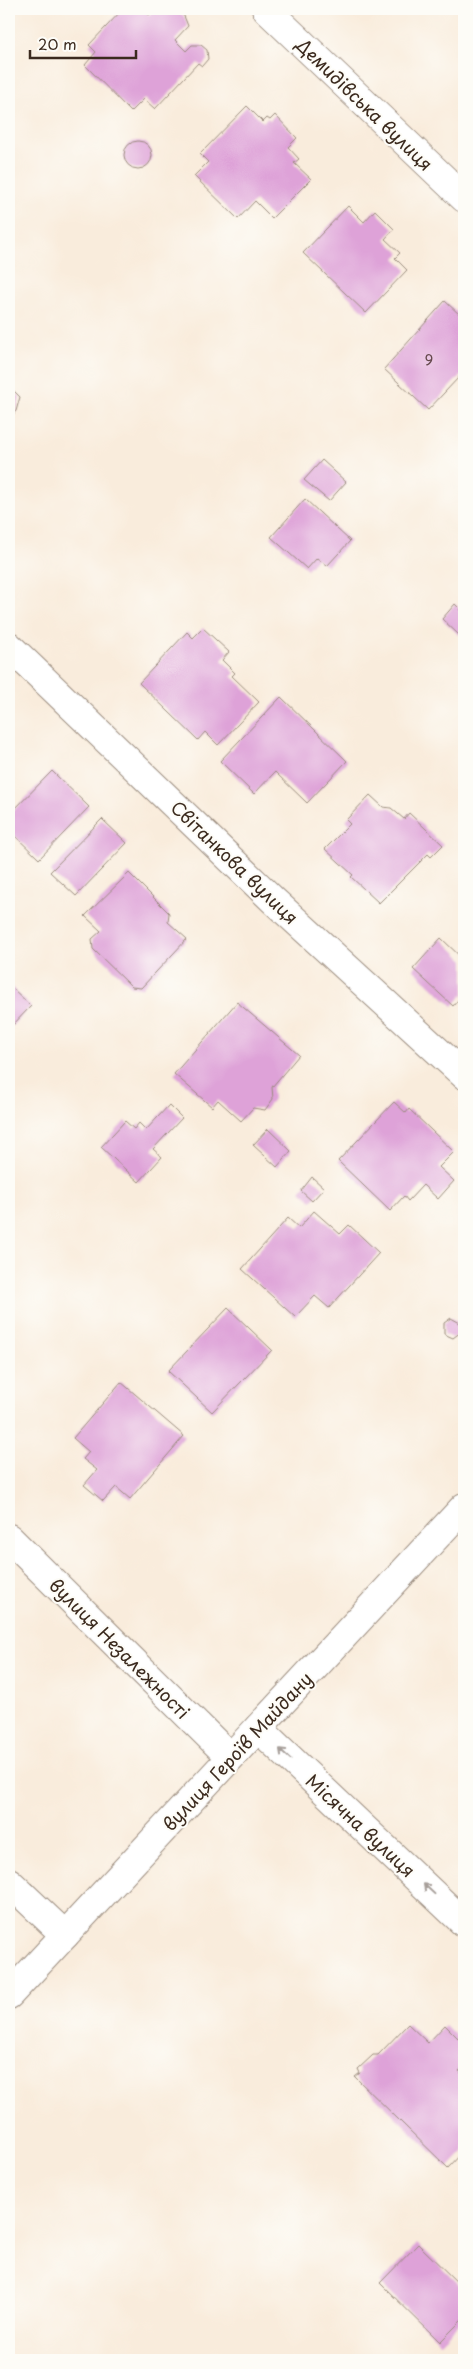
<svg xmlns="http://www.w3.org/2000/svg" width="473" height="2369" font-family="'Playpen Sans',sans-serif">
<rect width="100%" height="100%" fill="#fdfcf7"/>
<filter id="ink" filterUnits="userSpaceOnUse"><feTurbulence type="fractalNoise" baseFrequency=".02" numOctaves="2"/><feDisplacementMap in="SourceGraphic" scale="10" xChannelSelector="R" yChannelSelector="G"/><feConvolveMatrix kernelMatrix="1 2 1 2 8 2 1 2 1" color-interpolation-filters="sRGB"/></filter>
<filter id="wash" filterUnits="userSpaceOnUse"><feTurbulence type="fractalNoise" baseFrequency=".0096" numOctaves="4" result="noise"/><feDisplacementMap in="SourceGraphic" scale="20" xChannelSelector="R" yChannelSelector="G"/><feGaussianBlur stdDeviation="1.12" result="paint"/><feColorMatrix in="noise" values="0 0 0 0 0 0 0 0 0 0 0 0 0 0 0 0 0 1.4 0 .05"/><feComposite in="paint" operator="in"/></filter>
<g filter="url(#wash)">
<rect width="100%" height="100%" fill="#f9ecdc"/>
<g id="blocks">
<g fill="#dea2d8">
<polygon points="123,9 143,9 149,15 155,9 160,14 166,9 176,9 184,16 188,26 175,40 186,51 192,45 201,45 207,50 208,59 202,66 198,63 155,109 144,99 131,112 85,65 96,52 89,45"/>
<polygon points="247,106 263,122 267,118 270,120 275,115 297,138 288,147 299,159 294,163 311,179 272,218 255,201 238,219 194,176 208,162 200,154"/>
<circle cx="138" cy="155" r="14"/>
<polygon points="348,206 364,222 375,210 394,229 385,239 400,253 395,258 407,270 366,313 303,253"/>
<polygon points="445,301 460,315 464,310 464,380 460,376 428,410 384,369"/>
<polygon points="9,386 20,397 16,411 9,419"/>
<polygon points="322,460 346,482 329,501 304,480"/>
<polygon points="305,499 350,541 327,566 317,558 307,569 271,537"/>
<polygon points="455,604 464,613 464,630 459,635 442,619"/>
<polygon points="203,628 229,652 222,660 235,673 232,676 259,702 218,745 205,732 198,740 139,683 187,632 193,638"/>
<polygon points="281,697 347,761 307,803 275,772 254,794 220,761"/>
<polygon points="52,771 89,807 39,859 9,830 9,815"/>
<polygon points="370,795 383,807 391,808 404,819 409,813 443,845 431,857 428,854 379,903 351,877 353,875 325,849 350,824 346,820"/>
<polygon points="102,819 127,843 76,896 50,872"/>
<polygon points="129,873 169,913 168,922 187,939 141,988 132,987 93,949 92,939 101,931 85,916"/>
<polygon points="441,938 464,960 464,993 453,1006 413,969"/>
<polygon points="9,985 31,1006 9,1029"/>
<polygon points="237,1002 299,1055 272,1087 273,1099 265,1110 253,1108 241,1121 218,1100 212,1107 174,1074"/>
<polygon points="394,1102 406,1113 409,1109 454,1152 439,1167 454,1181 438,1199 423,1185 408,1201 404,1196 390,1211 338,1161"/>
<polygon points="169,1105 182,1118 153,1149 162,1157 139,1182 101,1147 125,1121 134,1129 139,1123 146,1130"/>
<polygon points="268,1129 291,1151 277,1167 253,1145"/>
<polygon points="312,1177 324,1188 312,1201 301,1191"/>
<polygon points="314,1211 340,1234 349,1225 379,1253 329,1308 315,1296 295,1317 242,1269 288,1218 299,1228"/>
<polygon points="228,1308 272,1350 212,1412 168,1371"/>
<polygon points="451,1318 460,1323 461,1332 453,1338 444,1334 444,1323"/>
<polygon points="121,1382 184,1436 130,1499 116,1487 103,1501 84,1485 97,1470 83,1459 89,1452 73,1438"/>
<polygon points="408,2024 428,2043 445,2025 464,2044 464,2066 459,2071 464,2076 464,2151 448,2168 355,2077 360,2073 358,2069 373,2055 378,2055"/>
<polygon points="418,2244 464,2289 464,2318 440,2342 380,2283"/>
</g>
</g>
</g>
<g filter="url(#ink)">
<use href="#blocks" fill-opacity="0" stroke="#9a8b7d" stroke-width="1"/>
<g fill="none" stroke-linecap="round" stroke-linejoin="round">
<defs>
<g id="minor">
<polyline points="266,9 464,198"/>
<polyline points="9,646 273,900 464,1075"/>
<polyline points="9,1538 230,1757"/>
<polyline points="258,1728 464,1923"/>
<polyline points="9,1882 65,1935"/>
</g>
<polyline id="tertiary" points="9,1995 464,1507"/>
</defs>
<use href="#minor" stroke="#9a8b7d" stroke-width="30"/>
<use href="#tertiary" stroke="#9a8b7d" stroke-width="30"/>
<use href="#minor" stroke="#fff" stroke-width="28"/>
<use href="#tertiary" stroke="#fff" stroke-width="28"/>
</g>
<defs><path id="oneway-shaft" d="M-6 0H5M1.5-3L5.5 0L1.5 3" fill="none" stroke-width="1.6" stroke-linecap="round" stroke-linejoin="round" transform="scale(1.25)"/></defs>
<g stroke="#a79f9a">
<use href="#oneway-shaft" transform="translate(285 1754) rotate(-137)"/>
<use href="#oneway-shaft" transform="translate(429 1889) rotate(-137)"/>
</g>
</g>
<g text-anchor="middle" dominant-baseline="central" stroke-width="4" stroke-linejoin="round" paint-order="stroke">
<g font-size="15" fill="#64484c">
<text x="429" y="358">9</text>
</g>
<g font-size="18" fill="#3b2a1e" stroke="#fdfcf7">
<text transform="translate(365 104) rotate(44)">Демидівська вулиця</text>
<text transform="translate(235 862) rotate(44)">Світанкова вулиця</text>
<text transform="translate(120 1648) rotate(45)">вулиця Незалежності</text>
<text transform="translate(237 1751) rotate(-47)">вулиця Героїв Майдану</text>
<text transform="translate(361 1825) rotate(43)">Місячна вулиця</text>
</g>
</g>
<rect width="473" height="2369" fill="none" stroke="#fdfcf7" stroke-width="30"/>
<path d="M30 50v8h106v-8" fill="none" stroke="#3b2a1e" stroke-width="2.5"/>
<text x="38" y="50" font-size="15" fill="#3b2a1e" stroke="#fdfcf7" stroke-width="4" paint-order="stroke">20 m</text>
</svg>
